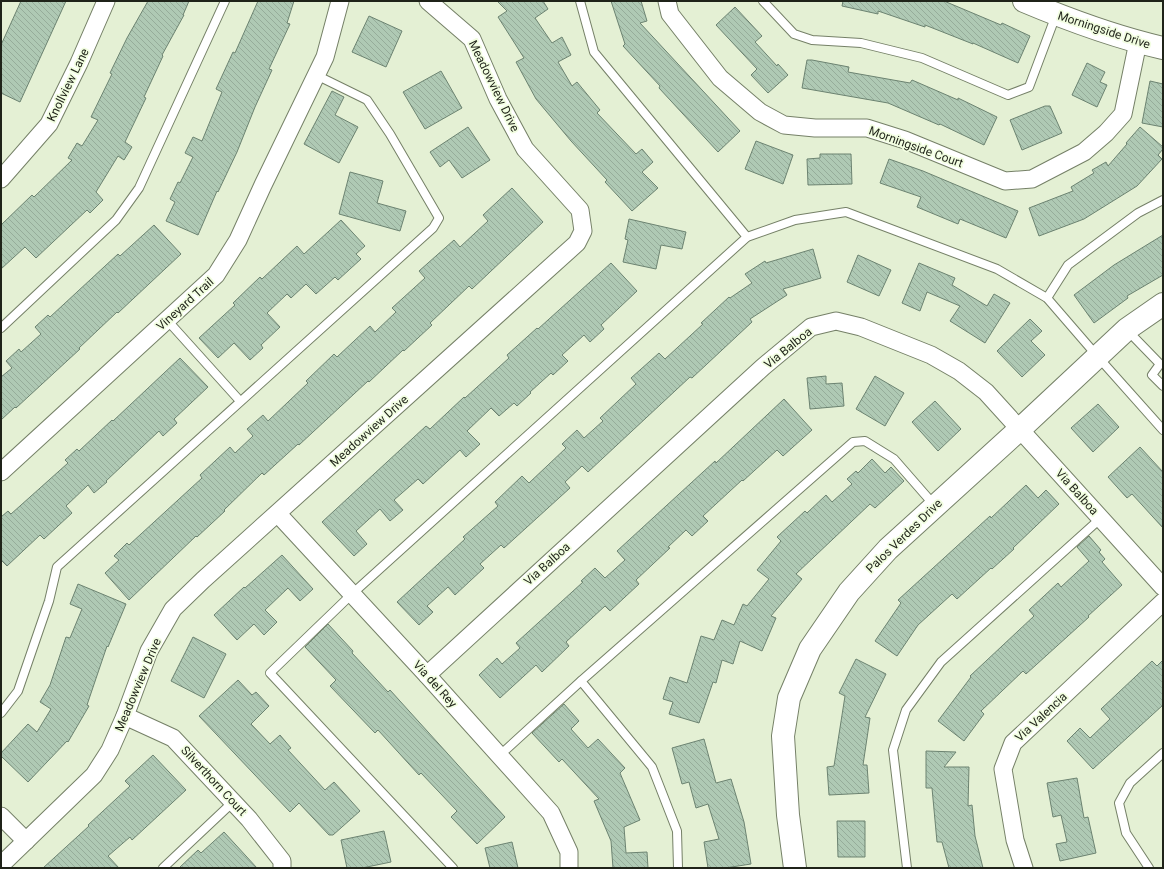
<svg xmlns="http://www.w3.org/2000/svg" width="1164" height="869" font-family="Roboto,sans-serif">
<defs>
<pattern id="building-back-hatch" width="6" height="6" patternUnits="userSpaceOnUse"><rect width="6" height="6" fill="#afc9b4"/><path d="M-1 5l2 2M0 0l6 6M5-1l2 2" fill="none" stroke="#96ac9a"/></pattern>
</defs>
<rect width="100%" height="100%" fill="#e4f0d4"/>
<g fill="url(#building-back-hatch)" stroke="#6c8371">
<polygon points="21,1 66,1 20,102 1,93 1,45"/>
<polygon points="148,1 189,1 183,15 184,15 162,55 163,56 144,97 146,98 125,142 132,147 124,160 118,156 96,192 103,200 90,213 87,210 36,258 25,247 1,269 1,225 32,195 34,197 72,160 68,158 77,143 82,146 98,120 91,117 112,74 110,73 127,38"/>
<polygon points="258,1 294,1 287,23 290,24 269,69 272,70 255,107 237,152 218,192 217,191 198,235 166,221 175,202 170,199 178,182 180,183 193,157 185,153 193,137 202,141 222,92 216,89 233,52 235,53"/>
<polygon points="497,1 543,1 548,9 535,18 552,43 562,37 571,55 558,62 572,86 577,82 600,110 597,113 636,154 642,149 653,162 642,172 658,188 632,211 605,182 607,180 571,141 536,99 516,62 524,58 498,17 507,11"/>
<polygon points="611,1 641,1 647,21 640,23 740,131 718,152 659,88 660,86 623,46 625,44"/>
<polygon points="843,1 944,1 1001,25 1002,23 1030,36 1018,63 973,43 973,44 925,25 925,27 878,11 878,14 842,6"/>
<polygon points="735,7 762,36 755,42 777,66 778,64 788,75 768,93 751,75 757,69 716,25"/>
<polygon points="369,16 402,31 386,67 352,52"/>
<polygon points="807,60 812,60 849,67 848,72 910,83 912,80 958,100 958,98 997,117 984,145 940,124 939,125 888,103 802,88"/>
<polygon points="1087,63 1105,72 1100,82 1107,85 1097,107 1072,95"/>
<polygon points="441,71 462,108 425,129 403,92"/>
<polygon points="1150,81 1163,84 1163,127 1142,123"/>
<polygon points="332,91 344,97 335,115 358,127 339,163 304,144"/>
<polygon points="1045,106 1050,106 1062,133 1022,150 1010,120"/>
<polygon points="468,127 490,160 462,178 449,160 440,167 430,152"/>
<polygon points="1140,127 1163,147 1163,149 1158,155 1162,159 1137,186 1084,219 1039,236 1029,208 1073,191 1071,187 1094,173 1092,170 1106,162 1108,166 1127,144 1126,143"/>
<polygon points="756,141 793,155 783,184 745,169"/>
<polygon points="820,154 851,154 852,184 808,185 807,159 820,158"/>
<polygon points="889,159 923,171 1018,211 1006,238 960,219 958,224 917,207 921,197 880,183"/>
<polygon points="350,172 383,181 377,203 406,211 400,231 339,214"/>
<polygon points="512,188 543,222 472,289 469,286 430,323 432,325 404,351 403,350 369,382 368,381 299,445 298,444 264,475 262,473 224,510 225,511 197,537 196,536 129,600 105,573 119,560 114,556 127,543 129,545 202,478 200,475 230,447 235,453 253,436 247,429 263,415 268,421 308,383 306,381 334,354 337,357 370,326 375,332 396,312 392,308 425,278 419,271 454,240 460,247 488,221 483,215"/>
<polygon points="629,219 686,232 682,249 661,245 656,269 623,262 628,240 625,239"/>
<polygon points="341,220 365,246 356,254 361,259 338,280 335,277 316,294 306,284 291,298 287,294 267,313 280,327 261,345 263,348 250,360 234,343 218,358 199,338 235,305 233,303 260,277 262,279 297,246 304,254"/>
<polygon points="154,225 181,254 118,313 117,312 79,348 80,349 16,408 15,407 1,420 1,377 12,368 6,361 19,349 21,352 41,334 35,327 48,315 50,317 118,254 120,256"/>
<polygon points="1163,235 1163,275 1127,296 1128,298 1094,323 1074,295 1114,265"/>
<polygon points="813,249 821,278 783,289 787,295 750,319 752,322 692,378 690,377 588,472 582,466 565,482 570,488 504,548 501,545 480,564 484,568 455,595 448,587 427,606 433,612 419,625 397,602 465,539 463,537 498,506 495,502 522,476 529,483 566,448 562,444 577,430 584,438 603,421 600,418 636,384 631,378 659,353 665,359 703,324 701,323 729,297 730,298 752,283 745,274 765,261 766,263"/>
<polygon points="858,255 891,270 879,296 847,282"/>
<polygon points="611,263 637,291 601,325 604,329 590,342 584,335 562,355 568,361 553,375 551,373 530,392 531,393 517,406 514,403 499,416 491,408 467,431 480,444 466,457 460,450 423,484 418,479 394,500 403,510 390,521 380,509 356,531 367,544 354,556 322,522 426,426 430,429 464,397 465,398 509,358 507,355 537,328 538,329"/>
<polygon points="919,263 955,278 952,285 987,306 994,294 1010,303 985,343 950,321 960,306 927,292 920,311 902,303"/>
<polygon points="1030,319 1042,331 1031,341 1045,355 1022,377 997,351"/>
<polygon points="180,358 208,387 174,419 177,423 163,436 159,431 106,481 107,482 94,493 88,485 66,506 72,513 44,539 40,535 7,566 1,560 1,517 8,511 11,514 68,463 65,460 77,449 79,451 112,420 113,421"/>
<polygon points="826,376 826,384 842,383 844,406 810,409 807,378"/>
<polygon points="875,376 904,393 885,426 856,409"/>
<polygon points="784,399 812,430 783,456 777,450 743,481 742,480 703,516 708,521 692,536 686,530 668,547 670,548 636,580 639,584 610,611 605,606 566,642 569,646 542,672 536,665 500,698 479,675 497,658 502,664 520,648 516,643 583,582 581,581 595,568 605,578 625,560 617,551 715,461 716,463"/>
<polygon points="935,401 961,429 938,451 912,422"/>
<polygon points="1098,404 1119,427 1093,452 1071,428"/>
<polygon points="1140,447 1163,472 1163,528 1132,494 1127,498 1108,477"/>
<polygon points="872,459 885,473 891,467 904,481 875,508 870,504 796,574 802,579 771,616 776,618 762,651 740,641 733,664 722,660 716,683 713,682 699,723 669,714 673,702 663,699 670,677 687,683 701,636 714,640 722,620 734,625 743,604 747,606 769,579 757,570 781,541 777,537 805,511 807,513 826,495 832,502 852,484 847,479 856,471 858,473"/>
<polygon points="1026,485 1038,498 1046,490 1059,504 1013,548 1014,549 992,569 991,568 957,599 952,594 918,625 897,656 875,641 901,603 898,600 990,516 991,518"/>
<polygon points="1089,536 1101,550 1099,552 1105,559 1102,562 1122,585 1088,616 1089,617 1026,674 1023,671 981,711 984,714 964,741 938,721 971,677 970,676 1034,616 1029,610 1058,583 1061,587 1089,561 1077,547"/>
<polygon points="282,555 313,589 300,601 288,588 265,610 277,622 264,635 254,624 237,640 214,615 244,587 245,588"/>
<polygon points="78,584 126,604 108,647 107,646 87,705 89,706 68,742 67,741 28,782 1,756 1,753 28,724 37,732 51,709 40,702 50,685 66,637 70,638 82,609 70,604"/>
<polygon points="328,624 353,651 352,653 388,692 390,690 505,817 477,844 451,817 457,811 421,773 419,775 378,730 375,733 330,686 336,680 305,647"/>
<polygon points="193,637 226,654 204,698 171,681"/>
<polygon points="856,659 886,674 865,717 870,718 863,765 867,765 869,793 829,795 827,767 834,766 845,696 839,693"/>
<polygon points="1163,660 1163,705 1093,769 1067,741 1080,728 1090,738 1110,719 1101,709 1152,661 1157,666"/>
<polygon points="238,680 252,695 256,692 269,706 251,724 270,744 280,735 291,748 288,750 325,790 334,782 360,811 333,835 329,835 299,803 290,812 199,716"/>
<polygon points="564,704 579,721 571,729 588,748 598,739 625,768 620,773 640,820 624,827 626,853 647,852 648,868 613,868 611,841 594,801 599,799 562,759 559,762 532,733"/>
<polygon points="704,739 716,783 731,779 744,822 751,864 725,868 708,868 704,842 719,839 708,804 696,808 689,782 682,784 672,748"/>
<polygon points="926,751 956,752 944,767 969,767 968,806 972,805 975,836 983,868 949,868 942,842 937,842 932,788 926,788"/>
<polygon points="153,755 186,790 132,840 130,837 108,856 119,868 43,868 89,826 88,825 130,786 125,781"/>
<polygon points="1077,778 1084,818 1088,817 1096,853 1060,861 1056,844 1067,842 1061,815 1053,817 1047,783"/>
<polygon points="837,821 865,821 865,857 838,857"/>
<polygon points="384,831 391,862 362,868 347,868 341,840"/>
<polygon points="224,832 257,868 179,868 198,850 201,853"/>
<polygon points="512,842 518,868 490,868 485,848"/>
</g>
<g fill="none" stroke-linecap="round" stroke-linejoin="round">
<defs>
<g id="lane">
<polyline points="580,1 594,52 747,237"/>
<polyline points="763,1 794,34 812,40 861,43 922,58 1008,95 1029,87 1056,15"/>
<polyline points="1047,298 1068,265 1138,213 1163,200"/>
<polyline points="167,320 240,401"/>
<polyline points="1,328 116,220 139,188 225,1"/>
<polyline points="1127,330 1160,364 1152,375 1163,386"/>
<polyline points="581,681 652,767 677,831 678,868"/>
<polyline points="1,713 18,691 49,601 57,567 433,228 439,218 390,134 367,100 316,75"/>
<polyline points="499,756 581,681 853,442 865,441 894,459 935,506"/>
<polyline points="163,868 233,802"/>
<polyline points="453,868 270,673 352,594 747,237 795,220 846,212 997,269 1047,298 1098,357 1163,430"/>
<polyline points="907,868 893,750 906,710 941,662 1101,518"/>
<polyline points="1149,868 1126,833 1119,803 1130,783 1163,753"/>
</g>
<g id="street">
<polyline points="667,1 670,14 720,78 760,112 784,125 815,128 867,128 905,140 1005,181 1032,179 1084,152 1106,133 1123,114 1138,42"/>
<polyline points="1,179 49,124 79,63 106,1"/>
<polyline points="1,472 216,275 238,240 263,185 325,57 340,1"/>
<polyline points="278,514 427,675 551,813 569,852 569,868"/>
<polyline points="427,675 763,367 811,327 836,321 861,327 931,355 959,371 986,392 1163,587"/>
<polyline points="125,716 173,738 249,819 282,861 282,868"/>
<polyline points="1,816 26,841"/>
<polyline points="1,865 94,775 110,750 125,716 149,651 173,609 203,580 577,243 583,231 580,210 525,149 498,99 472,39 428,1"/>
<polyline points="1024,868 1015,840 1003,769 1013,743 1163,602"/>
</g>
<g id="secondary">
<path d="M 1024,1 C 1069,20 1115,37 1163,48"/>
<polyline points="795,868 788,815 783,736 789,698 810,649 849,592 888,549 1020,429 1127,329 1163,304"/>
</g>
</defs>
<use href="#lane" stroke="#758067" stroke-width="10"/>
<use href="#street" stroke="#758067" stroke-width="19"/>
<use href="#secondary" stroke="#758067" stroke-width="24"/>
<use href="#lane" stroke="#fff" stroke-width="8"/>
<use href="#street" stroke="#fff" stroke-width="17"/>
<use href="#secondary" stroke="#fff" stroke-width="22"/>
</g>
<g text-anchor="middle" dominant-baseline="central" stroke-width="3.5" stroke-linejoin="round" paint-order="stroke">
<g font-size="12" fill="#1f2319" stroke="#f2fee1">
<text transform="translate(1104 30) rotate(18)">Morningside Drive</text>
<text transform="translate(68 85) rotate(-64)">Knollview Lane</text>
<text transform="translate(494 86) rotate(64)">Meadowview Drive</text>
<text transform="translate(916 147) rotate(20)">Morningside Court</text>
<text transform="translate(185 304) rotate(-42)">Vineyard Trail</text>
<text transform="translate(788 348) rotate(-39)">Via Balboa</text>
<text transform="translate(369 431) rotate(-42)">Meadowview Drive</text>
<text transform="translate(1077 492) rotate(48)">Via Balboa</text>
<text transform="translate(904 536) rotate(-44)">Palos Verdes Drive</text>
<text transform="translate(547 564) rotate(-42)">Via Balboa</text>
<text transform="translate(435 684) rotate(48)">Via del Rey</text>
<text transform="translate(138 685) rotate(-67)">Meadowview Drive</text>
<text transform="translate(1041 717) rotate(-43)">Via Valencia</text>
<text transform="translate(214 781) rotate(47)">Silverthorn Court</text>
</g>
</g>
<rect width="1164" height="869" fill="none" stroke="#1f2319" stroke-width="4"/>
</svg>
